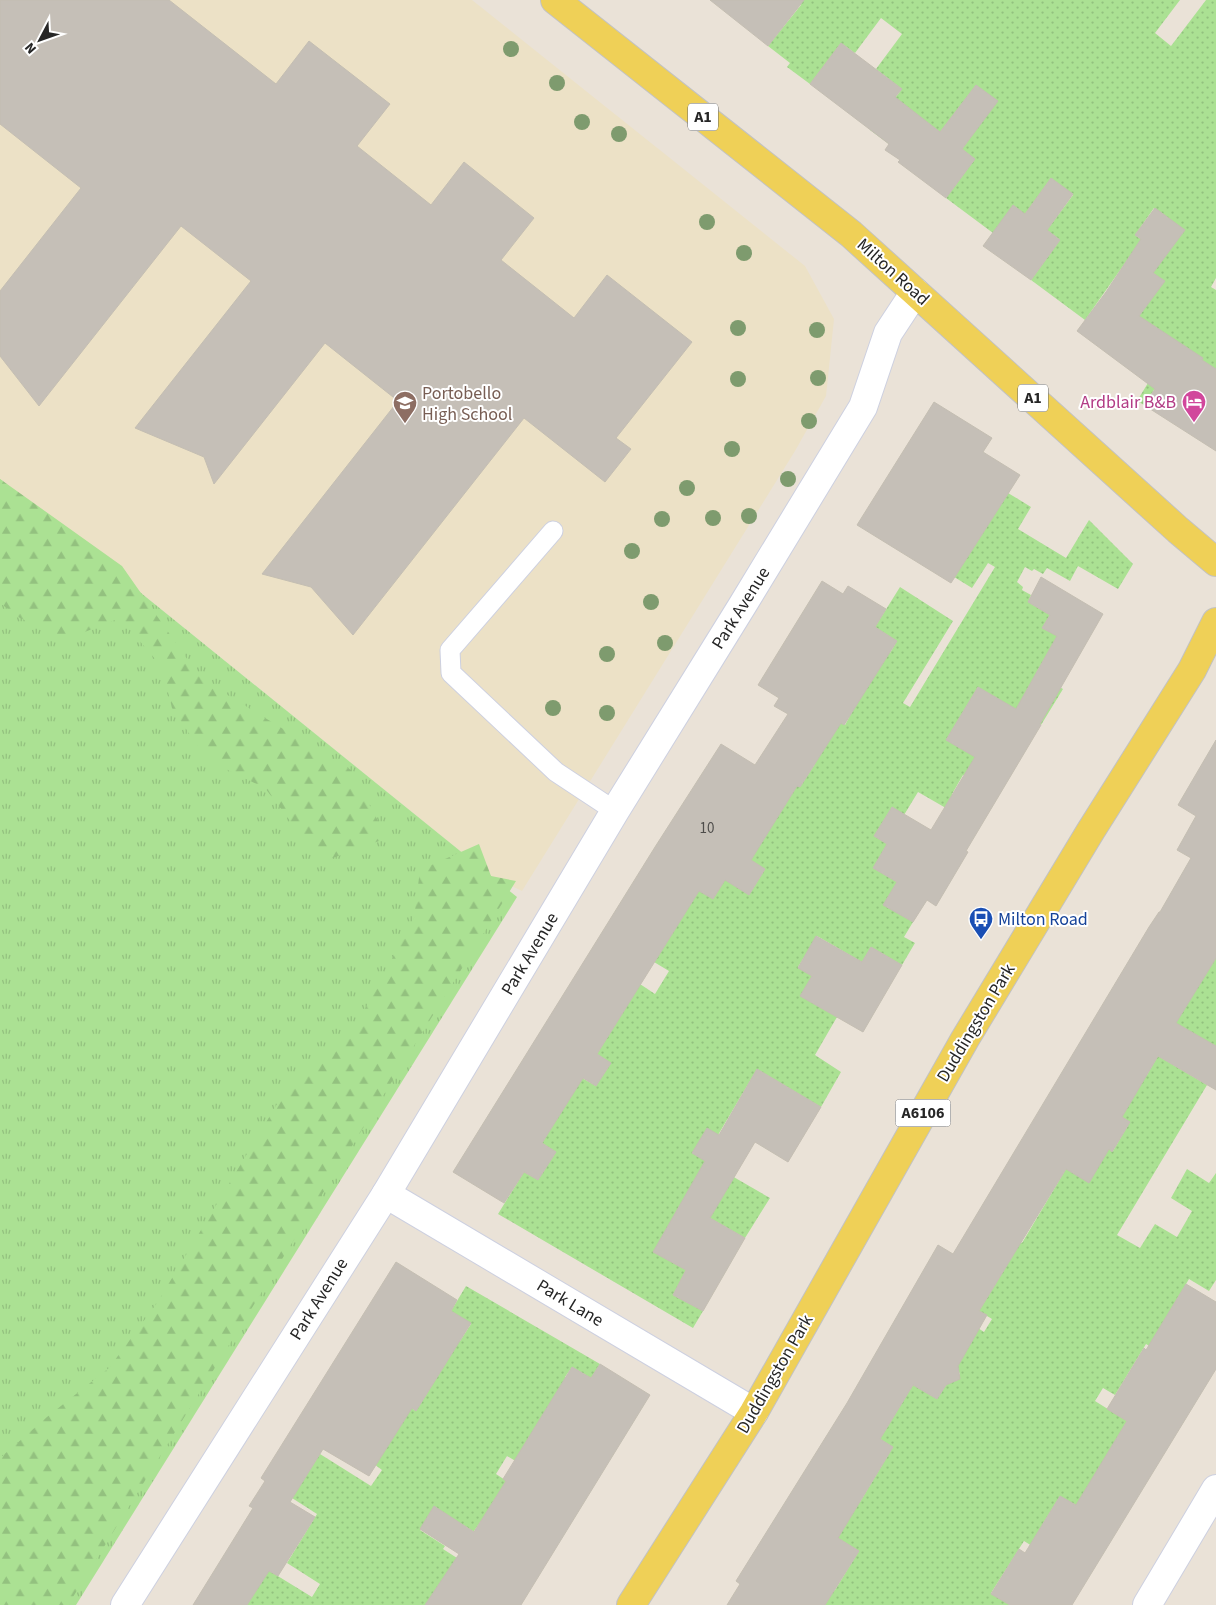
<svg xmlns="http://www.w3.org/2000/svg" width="1216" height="1605" font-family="'Source Sans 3',sans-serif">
<defs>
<pattern id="grass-tufts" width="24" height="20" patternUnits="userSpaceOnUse" patternTransform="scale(1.25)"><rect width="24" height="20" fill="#abe193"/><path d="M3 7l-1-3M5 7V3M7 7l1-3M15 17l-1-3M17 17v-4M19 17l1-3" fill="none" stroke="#93c17f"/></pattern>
<pattern id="forest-firs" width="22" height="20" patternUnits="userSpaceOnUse" patternTransform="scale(1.25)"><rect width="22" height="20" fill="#abe193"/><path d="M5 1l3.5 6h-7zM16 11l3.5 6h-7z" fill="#93c17f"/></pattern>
<pattern id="park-dots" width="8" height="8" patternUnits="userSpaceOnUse" patternTransform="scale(1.25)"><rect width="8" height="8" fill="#abe193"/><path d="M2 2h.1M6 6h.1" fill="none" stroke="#93c17f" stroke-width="1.8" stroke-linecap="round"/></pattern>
</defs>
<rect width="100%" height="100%" fill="#eae2d7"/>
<polygon fill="#ece1c6" points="0,0 472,0 805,266 834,319 826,396 795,451 522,891 491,876 0,479"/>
<polygon fill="url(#grass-tufts)" points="0,479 517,897 76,1605 0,1605"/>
<g fill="url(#forest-firs)">
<polygon points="0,479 122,566 201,679 351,770 387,838 322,862 265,788 207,760 172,708 162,667 120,618 67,639 20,618 0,603"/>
<polygon points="479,844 491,876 516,881 68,1605 0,1605 0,1458 47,1417 109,1368 157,1303 294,1076 345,1046 414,918 420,870"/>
</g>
<g fill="url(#park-dots)" fill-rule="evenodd">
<path d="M 795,0 L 1180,0 L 1155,33 L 1171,46 L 1206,0 L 1216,0 L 1216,278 L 1211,287 L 1216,290 L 1216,369 L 1200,375 L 1183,345 L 1144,405 L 1137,401 L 1148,383 L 1139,316 L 1164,281 L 1130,256 L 1085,320 L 1031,280 L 1060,240 L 1047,230 L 1073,195 L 1051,178 L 1025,214 L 993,233 L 946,198 L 975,159 L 962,149 L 997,101 L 976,85 L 940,132 L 928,123 L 924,128 L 889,144 L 870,130 L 902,89 L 876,69 L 902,34 L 881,18 L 855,53 L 841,43 L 810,84 L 787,67 L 790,63 L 768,46 L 801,5 ZM 1154,208 L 1184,230 L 1165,256 L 1135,235 Z"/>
<polygon points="1008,493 1031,507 1018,529 1066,558 1089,520 1133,564 1118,589 1078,566 1070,581 1047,568 1043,574 1034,569 1032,571 1025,567 1017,582 1023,587 1022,590 1031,595 1028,602 1050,615 1042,628 1058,636 1036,673 1063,689 1041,725 978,687 946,740 978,758 967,776 963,775 952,794 958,815 918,792 904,815 892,807 874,836 887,844 873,868 897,882 884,905 913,922 904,937 915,943 902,965 871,947 862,962 817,936 798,967 812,976 801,996 837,1017 815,1055 841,1072 821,1107 757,1069 718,1135 692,1153 770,1198 745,1238 682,1202 654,1252 686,1270 673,1295 703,1311 693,1328 498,1214 524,1172 538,1180 556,1152 542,1143 582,1078 596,1086 611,1063 597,1054 640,984 655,994 669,971 654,962 699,890 713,899 725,879 749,895 765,869 737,852 787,780 800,787 815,764 823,711 845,725 852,712 830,698 867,640 890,653 897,641 875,627 900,587 953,621 903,703 910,707 995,567 988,563 972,588 951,575"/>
<polygon points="1214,957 1216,958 1216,1069 1176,1023 1160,1013"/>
<polygon points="1158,1056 1207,1085 1117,1235 1140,1248 1155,1224 1177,1237 1192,1211 1171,1198 1187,1169 1209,1183 1216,1173 1216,1280 1209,1291 1189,1279 1161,1326 1165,1355 1146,1344 1115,1395 1103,1388 1095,1401 1127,1421 1077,1506 1060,1496 1042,1525 1056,1561 1024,1541 991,1593 1010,1605 784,1605 835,1590 859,1551 828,1532 860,1502 893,1447 880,1439 913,1385 937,1399 948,1382 953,1382 960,1374 957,1368 969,1322 984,1332 992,1319 979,1311 1013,1255 1008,1235 1022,1243 1066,1169 1109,1149 1113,1151 1130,1122 1120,1116 1129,1064 1147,1075"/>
<polygon points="466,1286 600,1364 591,1378 572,1367 565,1377 584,1389 532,1471 507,1456 496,1474 520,1490 496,1530 481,1521 474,1531 502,1549 434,1507 420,1530 445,1546 443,1549 457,1558 448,1605 247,1605 268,1570 312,1597 320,1584 287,1563 317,1514 292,1498 320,1454 371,1486 382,1470 374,1464 411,1408 416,1411 452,1353 440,1328 460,1341 471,1324 451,1311"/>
</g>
<g fill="#c5bfb7" stroke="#c4beb2">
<polygon points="0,0 169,0 276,84 309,41 390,104 357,146 431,205 464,162 534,218 501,260 574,318 607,275 692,342 616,438 631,449 605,482 524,418 353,635 311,587 262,574 398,401 325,343 214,484 204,457 135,428 251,281 181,226 39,406 0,356 0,291 81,188 0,124"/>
<polygon points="710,0 804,0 768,46"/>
<polygon points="841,43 902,89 895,97 940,132 976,85 998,101 962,149 975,159 946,198 898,162 900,160 885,150 889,144 810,84"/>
<polygon points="1051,178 1073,194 1047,230 1060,240 1031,280 983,246 1013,205 1025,214"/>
<polygon points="1155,208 1185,230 1153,273 1165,281 1139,316 1203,358 1202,360 1216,369 1216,451 1144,405 1155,389 1077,331 1106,292 1141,239 1135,235"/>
<polygon points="934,402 992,438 983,452 1020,475 951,583 857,525"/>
<polygon points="1041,577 1103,614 1040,724 1041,725 966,851 968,852 936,906 927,900 913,922 883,905 897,882 873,868 887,844 874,836 892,807 931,830 975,757 946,740 978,687 1016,709 1057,636 1042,628 1050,615 1028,602"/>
<polygon points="822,581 843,594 848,586 886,609 875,627 897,641 844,725 841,723 800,787 797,786 751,860 765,869 749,895 725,880 713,899 699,891 597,1054 611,1063 596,1086 583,1078 542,1143 556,1152 538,1180 524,1172 504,1203 453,1172 655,847 721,744 755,765 788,714 774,706 779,698 758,685"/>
<polygon points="1216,740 1216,958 1176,1023 1216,1046 1216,1090 1158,1056 1122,1117 1130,1122 1112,1152 1109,1149 1089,1183 1066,1169 979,1311 987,1315 958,1366 960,1379 946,1385 937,1399 913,1385 880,1439 893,1447 838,1538 859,1551 825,1605 727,1605 740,1584 736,1581 847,1403 938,1245 953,1254 1149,927 1159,912 1160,912 1191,858 1177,850 1196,816 1178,805"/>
<polygon points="816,936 862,962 871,947 902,965 863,1032 800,996 812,976 798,968"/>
<polygon points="757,1069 821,1107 788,1162 755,1142 710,1218 745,1238 703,1311 673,1295 686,1270 653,1252 705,1161 692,1153 707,1128 719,1135"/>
<polygon points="396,1262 457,1300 451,1311 471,1323 416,1411 412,1408 369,1476 323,1449 290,1502 315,1517 278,1576 269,1571 247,1605 193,1605 253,1508 249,1506 265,1481 261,1478"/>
<polygon points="1186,1284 1216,1302 1216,1369 1072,1605 1010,1605 991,1594 1019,1549 1025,1553 1060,1496 1076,1505 1127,1421 1107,1409 1144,1348 1146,1350"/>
<polygon points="600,1364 650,1395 521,1605 425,1605 459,1554 420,1529 434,1506 474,1532 506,1481 503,1479 572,1367 591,1378"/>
</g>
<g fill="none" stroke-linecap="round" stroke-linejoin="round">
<defs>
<polyline id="service" points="553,531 450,650 451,673 556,772 615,811"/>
<g id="minor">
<polyline points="386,1194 754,1412"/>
<polyline points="125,1605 386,1194 615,811 742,606 863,407 888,333 915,292"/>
<polyline points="1147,1605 1216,1489"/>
</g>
<g id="primary">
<polyline points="555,0 851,234 1178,530 1216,562"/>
<polyline points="631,1605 754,1412 965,1039 1090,832 1192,670 1216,622"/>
</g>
</defs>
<use href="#service" stroke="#cdd0e0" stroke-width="21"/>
<use href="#minor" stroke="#cdd0e0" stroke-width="30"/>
<use href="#primary" stroke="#c2c2c2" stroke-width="30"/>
<use href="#service" stroke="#fff" stroke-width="19"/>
<use href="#minor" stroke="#fff" stroke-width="28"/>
<use href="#primary" stroke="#efd057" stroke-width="28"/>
</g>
<g fill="#7e9b6e">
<circle cx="511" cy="49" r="8"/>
<circle cx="557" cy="83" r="8"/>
<circle cx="582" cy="122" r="8"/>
<circle cx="619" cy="134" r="8"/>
<circle cx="707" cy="222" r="8"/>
<circle cx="744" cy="253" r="8"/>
<circle cx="738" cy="328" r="8"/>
<circle cx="817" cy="330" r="8"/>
<circle cx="818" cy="378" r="8"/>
<circle cx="738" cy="379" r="8"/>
<circle cx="809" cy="421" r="8"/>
<circle cx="732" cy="449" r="8"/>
<circle cx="788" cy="479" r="8"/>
<circle cx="687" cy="488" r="8"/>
<circle cx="749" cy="516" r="8"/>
<circle cx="713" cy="518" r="8"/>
<circle cx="662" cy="519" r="8"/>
<circle cx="632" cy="551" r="8"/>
<circle cx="651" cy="602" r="8"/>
<circle cx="665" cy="643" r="8"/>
<circle cx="607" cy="654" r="8"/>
<circle cx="553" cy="708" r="8"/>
<circle cx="607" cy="713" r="8"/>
</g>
<defs>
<symbol id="hotel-pin" viewBox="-11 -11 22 30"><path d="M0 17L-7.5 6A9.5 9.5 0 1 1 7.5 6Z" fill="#d1479c" stroke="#fff"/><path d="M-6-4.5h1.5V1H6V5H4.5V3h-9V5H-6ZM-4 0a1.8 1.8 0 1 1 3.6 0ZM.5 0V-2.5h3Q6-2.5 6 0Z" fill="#fff"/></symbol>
<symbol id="school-pin" viewBox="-11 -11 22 30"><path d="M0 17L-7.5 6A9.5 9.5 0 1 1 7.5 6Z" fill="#8d6e63" stroke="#fff"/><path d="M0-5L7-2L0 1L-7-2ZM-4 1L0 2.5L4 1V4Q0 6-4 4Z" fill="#fff"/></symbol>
<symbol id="bus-pin" viewBox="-11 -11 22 30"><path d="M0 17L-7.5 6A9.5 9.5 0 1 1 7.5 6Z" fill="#1a4fb4" stroke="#fff"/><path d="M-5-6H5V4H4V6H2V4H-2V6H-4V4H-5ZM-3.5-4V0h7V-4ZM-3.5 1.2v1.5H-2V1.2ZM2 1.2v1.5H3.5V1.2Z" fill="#fff"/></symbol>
</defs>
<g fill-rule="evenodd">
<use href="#hotel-pin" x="1180" y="388" width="28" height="38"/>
<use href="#school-pin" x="391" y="389" width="28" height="38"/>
<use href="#bus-pin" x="967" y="905" width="28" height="38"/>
</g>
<g text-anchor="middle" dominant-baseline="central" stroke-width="4" stroke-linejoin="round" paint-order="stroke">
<g font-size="15" fill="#4e4c4a">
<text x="707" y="828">10</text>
</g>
<g fill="#fff" stroke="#676767" stroke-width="1">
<rect x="688" y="103.5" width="30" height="27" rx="4"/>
<rect x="1018" y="384.5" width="30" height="27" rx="4"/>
<rect x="895.5" y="1099.5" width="55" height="27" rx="4"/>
</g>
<g font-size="16" font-weight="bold" fill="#262626">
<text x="703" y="117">A1</text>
<text x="1033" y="398">A1</text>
<text x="923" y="1113">A6106</text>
</g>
<g font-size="18" fill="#262626" stroke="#fff">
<text transform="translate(893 272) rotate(42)">Milton Road</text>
<text transform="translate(741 608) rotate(-58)">Park Avenue</text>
<text transform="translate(530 954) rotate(-59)">Park Avenue</text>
<text transform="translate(976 1023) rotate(-59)">Duddingston Park</text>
<text transform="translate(319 1299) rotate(-58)">Park Avenue</text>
<text transform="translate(570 1303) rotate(31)">Park Lane</text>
<text transform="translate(775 1374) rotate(-60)">Duddingston Park</text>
</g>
<g font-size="18" fill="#785e54" stroke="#fff" text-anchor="start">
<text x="422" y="393">Portobello<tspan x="422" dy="21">High School</tspan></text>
</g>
<g font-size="18" fill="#b23c85" stroke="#fff" text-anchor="end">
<text x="1176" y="402">Ardblair B&amp;B</text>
</g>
<g font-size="18" fill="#164399" stroke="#fff" text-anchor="start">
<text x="998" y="919">Milton Road</text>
</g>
</g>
<g transform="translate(40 40) rotate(229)" stroke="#ffffff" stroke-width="4" paint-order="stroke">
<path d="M0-4L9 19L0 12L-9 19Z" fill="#262626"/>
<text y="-8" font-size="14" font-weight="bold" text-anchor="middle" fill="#262626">N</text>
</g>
</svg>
